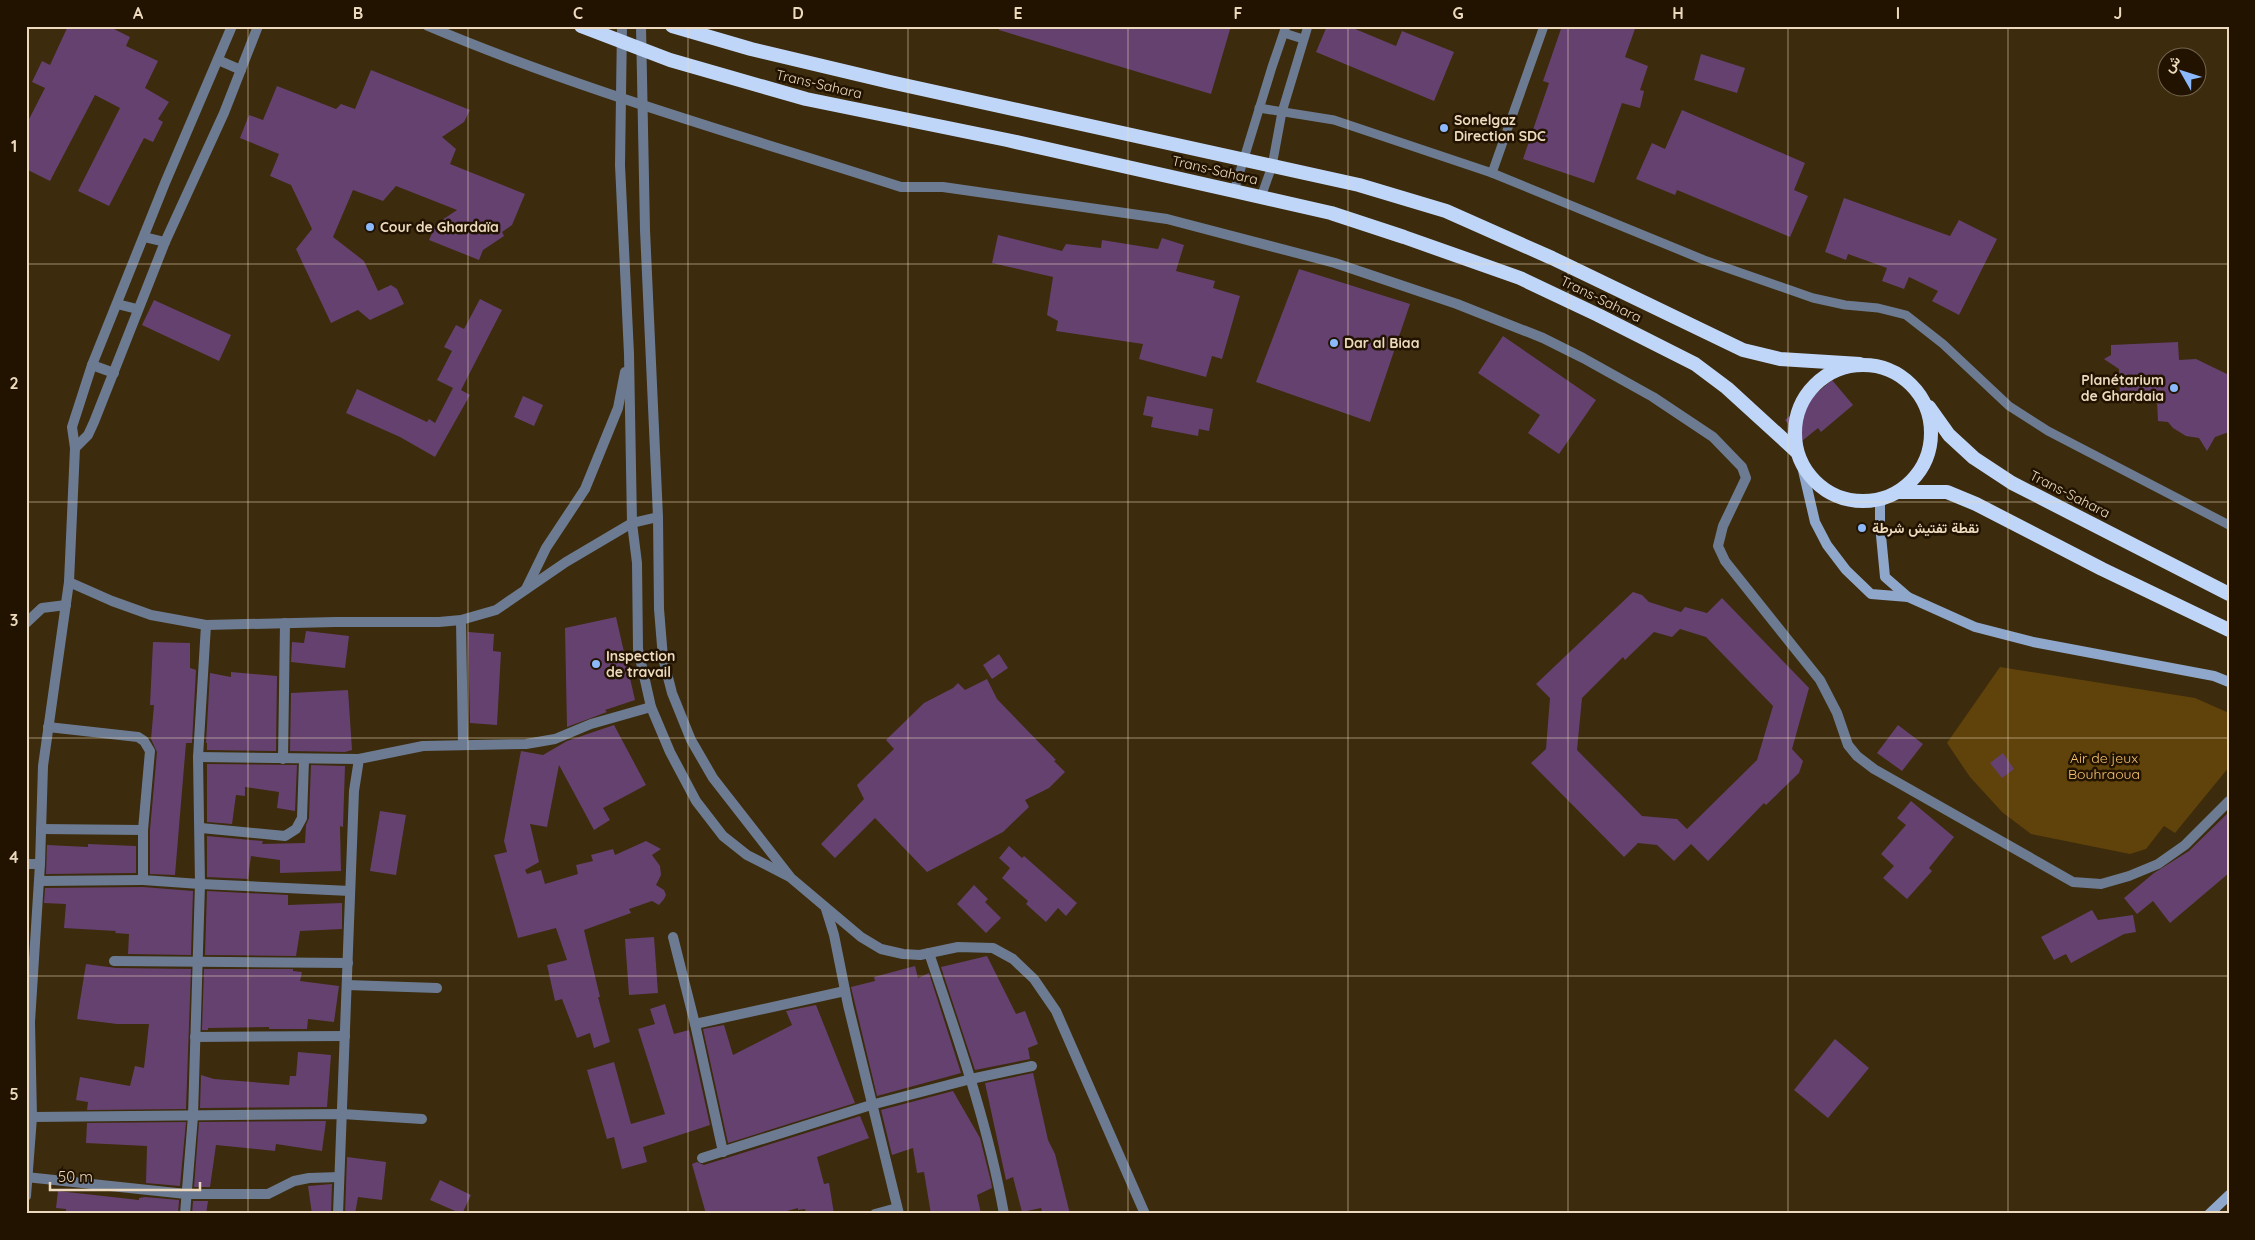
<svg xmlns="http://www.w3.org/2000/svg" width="2255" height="1240" font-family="Quicksand,Vazirmatn,sans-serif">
<rect width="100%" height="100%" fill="#3c2b0c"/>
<polygon fill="#60430b" points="2000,667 2195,698 2229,713 2229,767 2175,833 2164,826 2146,849 2130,854 2031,834 2002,812 1970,777 1947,743"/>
<g fill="#654170" fill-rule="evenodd">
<polygon points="68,26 108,26 130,37 126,46 158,61 145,88 169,102 158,119 163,122 153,142 144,138 109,206 78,191 120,108 95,95 50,181 26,169 26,125 45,88 32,82 42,61 50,65"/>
<polygon points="999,26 1231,26 1211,94 999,30"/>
<polygon points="1327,26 1348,26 1396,46 1402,31 1454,52 1434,101 1316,52"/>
<polygon points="1562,26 1636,26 1625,57 1648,66 1640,90 1644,91 1640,108 1622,103 1594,183 1523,159 1549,83 1543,81"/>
<polygon points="1701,54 1745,68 1737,93 1694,80"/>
<polygon points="371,70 470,110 464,122 442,137 456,149 450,164 525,194 512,225 502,232 504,236 483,250 479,260 429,240 436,224 457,210 396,186 383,201 353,190 333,237 364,261 378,291 391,285 397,289 404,304 370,320 358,310 331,323 296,249 312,229 291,185 270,176 279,154 240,138 249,115 263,120 277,86 336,109 341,104 355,109"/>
<polygon points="1682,110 1805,163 1794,190 1808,196 1790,237 1677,190 1675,195 1636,179 1652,143 1665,149"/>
<polygon points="1844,198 1950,236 1959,220 1997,239 1959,315 1932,301 1938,291 1909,277 1904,289 1882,281 1887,268 1848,254 1846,260 1825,252"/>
<polygon points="998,235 1062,251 1066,244 1101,248 1102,240 1158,249 1162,238 1184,245 1176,271 1215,281 1213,288 1240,296 1222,359 1212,356 1206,377 1139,359 1143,344 1056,331 1058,321 1047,315 1053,277 992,263"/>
<polygon points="1299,269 1410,304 1370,422 1256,382"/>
<polygon points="480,299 502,310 461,390 470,395 435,457 400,437 346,413 357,389 427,422 429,419 435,423 453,388 437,380 452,351 444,347 456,325 464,329"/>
<polygon points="154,300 231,335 219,361 142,325"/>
<polygon points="1503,336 1596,400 1559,454 1528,433 1540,415 1478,373"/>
<polygon points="2178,342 2179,360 2196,359 2229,375 2229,432 2215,437 2207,451 2199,438 2186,436 2173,428 2168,422 2158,421 2157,401 2120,403 2119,369 2104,359 2111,355 2111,345"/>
<polygon points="1832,380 1853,405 1821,432 1818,428 1802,441 1785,420"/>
<polygon points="523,396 543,405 534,426 514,417"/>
<polygon points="1147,396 1213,409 1209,431 1199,429 1198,436 1151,427 1153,417 1143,415"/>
<path d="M 1633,592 L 1642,595 L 1649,602 L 1681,612 L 1685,607 L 1707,613 L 1722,598 L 1809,688 L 1792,749 L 1803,761 L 1799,773 L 1766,805 L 1764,803 L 1708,861 L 1691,844 L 1674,861 L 1657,845 L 1638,843 L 1624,857 L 1531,763 L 1546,749 L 1550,698 L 1536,684 ZM 1680,629 L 1706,637 L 1773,706 L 1757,760 L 1687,829 L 1677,819 L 1642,816 L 1577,750 L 1582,698 L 1623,657 L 1625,660 L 1654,632 L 1672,637 Z"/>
<polygon points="616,617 635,700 605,710 607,712 567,727 565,628"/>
<polygon points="306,631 349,636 345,668 291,662 292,642 304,643"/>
<polygon points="468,632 494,634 493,651 501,652 497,725 470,723"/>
<polygon points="153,642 190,643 190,668 196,670 192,743 186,743 175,875 150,874 150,830 157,752 151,739 154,705 150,705"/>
<polygon points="999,654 1008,668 992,679 983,665"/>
<polygon points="231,672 277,676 276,751 207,750 207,743 206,743 210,673 231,677"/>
<polygon points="987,679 997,699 1056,760 1054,761 1065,772 1049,788 1025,800 1029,807 1003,832 927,872 875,818 835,858 821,844 864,799 857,785 894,749 886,740 924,703 953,688 958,683 965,690"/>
<polygon points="348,690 352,750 345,752 290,751 291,693"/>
<polygon points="614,725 646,785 603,808 610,820 594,830 559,765 547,827 530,824 539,862 525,870 527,874 541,870 545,884 578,874 576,865 593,861 591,855 613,849 615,855 646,841 661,849 652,855 660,866 661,875 656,885 664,890 666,895 664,899 659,905 652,901 629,909 631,913 584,930 600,997 598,997 610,1042 594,1048 590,1033 577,1038 562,999 555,1001 547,965 567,960 556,928 518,938 494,855 507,852 504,841 521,751 543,755 567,741"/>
<polygon points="1898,725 1923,744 1902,771 1877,753"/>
<polygon points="2003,753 2014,769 2002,778 1990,763"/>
<polygon points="207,764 297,765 295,811 277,808 279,792 245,787 245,796 236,795 232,824 207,822"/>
<polygon points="311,765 345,766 343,827 340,826 341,871 280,873 280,860 251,856 248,879 207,877 207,836 263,841 262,844 305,843 306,825 309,818"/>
<polygon points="1911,801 1954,837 1929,868 1932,871 1907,899 1883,878 1894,866 1881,854 1906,825 1897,818"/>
<polygon points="380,811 406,815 396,875 370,871"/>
<polygon points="2229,812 2229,873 2170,923 2153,901 2137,914 2124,898 2154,873 2189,851"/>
<polygon points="88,844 136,846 136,873 46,874 47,845 88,847"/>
<polygon points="1009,846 1022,858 1024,856 1077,903 1066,916 1058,908 1046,922 1026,904 1028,901 1002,878 1010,868 999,858"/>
<polygon points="974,885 988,899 985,902 1001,918 986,933 957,904"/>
<polygon points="143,887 193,891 191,955 128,954 129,934 115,933 116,931 64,928 66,904 44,903 45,888"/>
<polygon points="207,891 288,895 288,905 342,903 342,929 300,931 296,956 205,955"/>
<polygon points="2092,910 2098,920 2133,915 2136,932 2124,934 2071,963 2066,954 2054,960 2041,937"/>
<polygon points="654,937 658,993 629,995 625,939"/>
<polygon points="987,956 1016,1014 1025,1011 1038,1044 1028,1048 1030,1059 975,1070 941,967"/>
<polygon points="86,964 116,968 191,969 186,1109 87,1110 88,1102 76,1100 80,1077 130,1086 135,1066 144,1068 149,1024 117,1024 77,1019"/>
<polygon points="915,966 918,978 929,973 961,1073 877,1096 851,987 875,981 874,977"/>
<polygon points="204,969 293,969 293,971 302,972 300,981 339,986 334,1022 308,1019 307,1029 269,1029 269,1027 208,1028 208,1030 202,1030"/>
<polygon points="665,1004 674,1034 689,1030 710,1125 643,1147 647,1162 622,1169 614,1137 607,1139 587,1070 614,1062 631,1124 665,1114 638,1029 655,1024 650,1009"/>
<polygon points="816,1005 855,1103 728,1143 703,1029 724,1025 733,1055 792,1025 786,1011"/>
<polygon points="1835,1039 1869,1068 1828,1118 1794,1090"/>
<polygon points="298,1052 331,1055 327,1107 200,1108 201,1075 214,1079 289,1085 290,1076 296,1076"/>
<polygon points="1033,1073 1048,1140 1055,1154 1070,1214 1043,1214 1041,1208 1022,1212 1013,1177 1006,1180 985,1083"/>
<polygon points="953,1091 980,1138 991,1182 992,1188 977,1195 981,1214 931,1214 924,1172 917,1173 913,1148 892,1155 881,1110"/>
<polygon points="860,1116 869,1138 817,1157 824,1184 829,1183 834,1214 806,1214 805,1209 798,1210 798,1208 776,1214 706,1214 692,1164 697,1162 704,1165"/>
<polygon points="326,1121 322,1151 276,1144 275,1151 216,1145 210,1187 194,1187 199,1122"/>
<polygon points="186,1122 180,1186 146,1183 147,1146 86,1143 87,1123"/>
<polygon points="347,1157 386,1162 382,1200 358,1197 355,1214 345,1214"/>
<polygon points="440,1180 471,1195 462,1214 430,1200"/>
<polygon points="332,1184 331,1214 312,1214 308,1186"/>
<polygon points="58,1191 139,1200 139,1198 145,1197 179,1200 178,1214 66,1214 66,1209 56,1208"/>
<polygon points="193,1201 208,1201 206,1214 192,1214"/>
</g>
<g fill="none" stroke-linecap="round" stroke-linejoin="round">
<g stroke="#6c7b92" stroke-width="9">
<polyline points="1284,33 1303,39"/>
<polyline points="1259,108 1334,120 1492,173 1704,260 1813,298 1845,305 1878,308 1906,315 1943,344 2009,406 2048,431 2229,525"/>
<polyline points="1492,173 1544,26"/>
<polyline points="1234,191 1272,67 1286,26"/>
<polyline points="1261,197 1272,166 1282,112 1308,26"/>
</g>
<g stroke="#6c7b92" stroke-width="10">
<path d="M 428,26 C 582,91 743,136 901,187 L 943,187 L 1167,219 L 1335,263 L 1457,304 L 1543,338 L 1583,358 L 1653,397 L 1713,437 L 1742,467 L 1746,478 L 1723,526 L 1718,546 L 1725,561 L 1820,680 L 1837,713 L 1848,745 L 1857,756 L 1874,769 L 2073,882 L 2101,884 L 2129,876 L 2158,864 L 2185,845 L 2229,801"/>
<polyline points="622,26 620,165 629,354 632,523 637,563 638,649 651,707 670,752 696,801 723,836 747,855 788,876"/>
<polyline points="641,26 645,230 658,517 659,609 663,658 672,693 691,740 713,778 791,878 861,937 881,949 903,954 920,955 958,947 993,948 1013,959 1034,979 1056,1011 1145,1214"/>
<polyline points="218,60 241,70"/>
<polyline points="144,237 165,242"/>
<polyline points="117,304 137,309"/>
<polyline points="92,365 114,373"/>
<polyline points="75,448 88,435 94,422 165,242 224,113 258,26"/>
<polyline points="69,582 112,601 151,615 206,625 335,622 439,622 461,620 496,610 566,562 632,523 658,517"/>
<polyline points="526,589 546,548 585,489 618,408 625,372"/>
<polyline points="461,620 463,744"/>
<polyline points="26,623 42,608 66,605"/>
<polyline points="206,625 198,757 200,884 350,891"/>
<polyline points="48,727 138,737 144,741 150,751 143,830 143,880 200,884 193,1116 185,1214"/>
<polyline points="198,757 359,759"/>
<polyline points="283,759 285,623"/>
<polyline points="201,828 285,836 296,829 302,818 304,760"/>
<polyline points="41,829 143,830"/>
<polyline points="26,864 40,864"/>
<polyline points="39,881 143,880"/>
<polyline points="826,909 834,935 848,1005 899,1214"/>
<polyline points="673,937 695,1024 723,1152"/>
<path d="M 929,953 C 958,1039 988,1124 1004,1214"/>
<polyline points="114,961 348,963"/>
<polyline points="347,985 437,988"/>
<polyline points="695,1024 845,991"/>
<polyline points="195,1037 345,1036"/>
<polyline points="32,1117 342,1114 422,1119"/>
<polyline points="702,1158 871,1105 971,1079 1032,1066"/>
<polyline points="26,1177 186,1194 268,1194 294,1181 309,1178 339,1177"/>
<polyline points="26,1196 32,1117 30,1022 40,864 43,766 69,582 75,448 72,427 92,365 165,183 232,26"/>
<polyline points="338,1214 354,791 359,759 423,746 526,744 555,739 591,724 651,707"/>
<polyline points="875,1214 897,1208"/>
</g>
<g stroke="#8ea7ca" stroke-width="10">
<polyline points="1802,466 1815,522 1827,545 1846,570 1871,594 1908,597"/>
<polyline points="1880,499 1880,525 1885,577 1908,597 1975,627 2033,642 2214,676 2229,682"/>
<polyline points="2209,1214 2229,1195"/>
</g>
<g stroke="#c0d6f9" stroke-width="14">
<polyline points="581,26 670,60 806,99 1007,140 1234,191 1331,213 1404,237 1520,278 1598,315 1695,364 1727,388 1796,451"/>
<polyline points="672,26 751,49 890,82 1359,185 1446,211 1552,258 1743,350 1780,359 1860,364"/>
<circle cx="1863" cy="433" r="68"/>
<polyline points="1929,407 1949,435 1974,458 2012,483 2229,594"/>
<polyline points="1898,492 1947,492 1976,504 2102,569 2229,630"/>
</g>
</g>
<path fill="none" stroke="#eddabe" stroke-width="1" stroke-opacity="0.55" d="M 248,26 L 248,1214M 468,26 L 468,1214M 688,26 L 688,1214M 908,26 L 908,1214M 1128,26 L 1128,1214M 1348,26 L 1348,1214M 1568,26 L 1568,1214M 1788,26 L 1788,1214M 2008,26 L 2008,1214M 26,264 L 2229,264M 26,502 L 2229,502M 26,738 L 2229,738M 26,976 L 2229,976"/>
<g fill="#8cb9fc" stroke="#211300" stroke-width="2">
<circle cx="1444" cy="128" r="5"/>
<circle cx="370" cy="227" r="5"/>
<circle cx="1334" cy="343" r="5"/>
<circle cx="2174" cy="388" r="5"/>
<circle cx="1862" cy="528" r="5"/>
<circle cx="596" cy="664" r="5"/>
</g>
<g text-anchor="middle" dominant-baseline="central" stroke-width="5" stroke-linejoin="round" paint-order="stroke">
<g font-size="14" fill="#eddabe" stroke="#211300">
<text transform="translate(819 84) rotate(13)">Trans-Sahara</text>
<text transform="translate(1215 170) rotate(13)">Trans-Sahara</text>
<text transform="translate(1601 299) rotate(26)">Trans-Sahara</text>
<text transform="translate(2070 494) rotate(27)">Trans-Sahara</text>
</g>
<g font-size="14" font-weight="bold" fill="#eddabe" stroke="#211300" text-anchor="start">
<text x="1454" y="120">Sonelgaz<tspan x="1454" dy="16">Direction SDC</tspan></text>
<text x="380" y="227">Cour de Ghardaïa</text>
<text x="1344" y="343">Dar al Biaa</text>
<text x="2164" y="380" text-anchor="end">Planétarium<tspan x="2164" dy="16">de Ghardaia</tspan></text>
<text x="1872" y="528">نقطة تفتيش شرطة</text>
<text x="606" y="656">Inspection<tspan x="606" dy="16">de travail</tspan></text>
</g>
<g font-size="14" fill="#f7c371" stroke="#211300">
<text x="2104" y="758">Air de jeux<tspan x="2104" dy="16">Bouhraoua</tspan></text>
</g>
</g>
<rect width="2255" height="1240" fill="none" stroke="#211300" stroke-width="55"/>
<g transform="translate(2182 72) rotate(309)"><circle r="24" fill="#211300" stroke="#73634c"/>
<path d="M0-4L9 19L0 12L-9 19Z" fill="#8cb9fc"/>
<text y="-8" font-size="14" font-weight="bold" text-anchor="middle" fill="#eddabe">ش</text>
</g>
<path d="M50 1182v8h150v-8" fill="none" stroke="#eddabe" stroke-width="2.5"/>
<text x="58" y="1182" font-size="15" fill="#eddabe" stroke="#211300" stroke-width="4" paint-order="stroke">50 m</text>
<rect x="28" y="28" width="2200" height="1184" fill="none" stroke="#eddabe" stroke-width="2"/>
<g font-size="16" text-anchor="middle" font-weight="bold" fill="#eddabe">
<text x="138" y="19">A</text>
<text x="358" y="19">B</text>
<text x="578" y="19">C</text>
<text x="798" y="19">D</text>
<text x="1018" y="19">E</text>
<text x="1238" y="19">F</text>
<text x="1458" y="19">G</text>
<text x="1678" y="19">H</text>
<text x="1898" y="19">I</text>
<text x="2118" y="19">J</text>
<text x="14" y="152">1</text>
<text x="14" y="389">2</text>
<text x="14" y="626">3</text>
<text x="14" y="863">4</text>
<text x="14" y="1100">5</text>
</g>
</svg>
